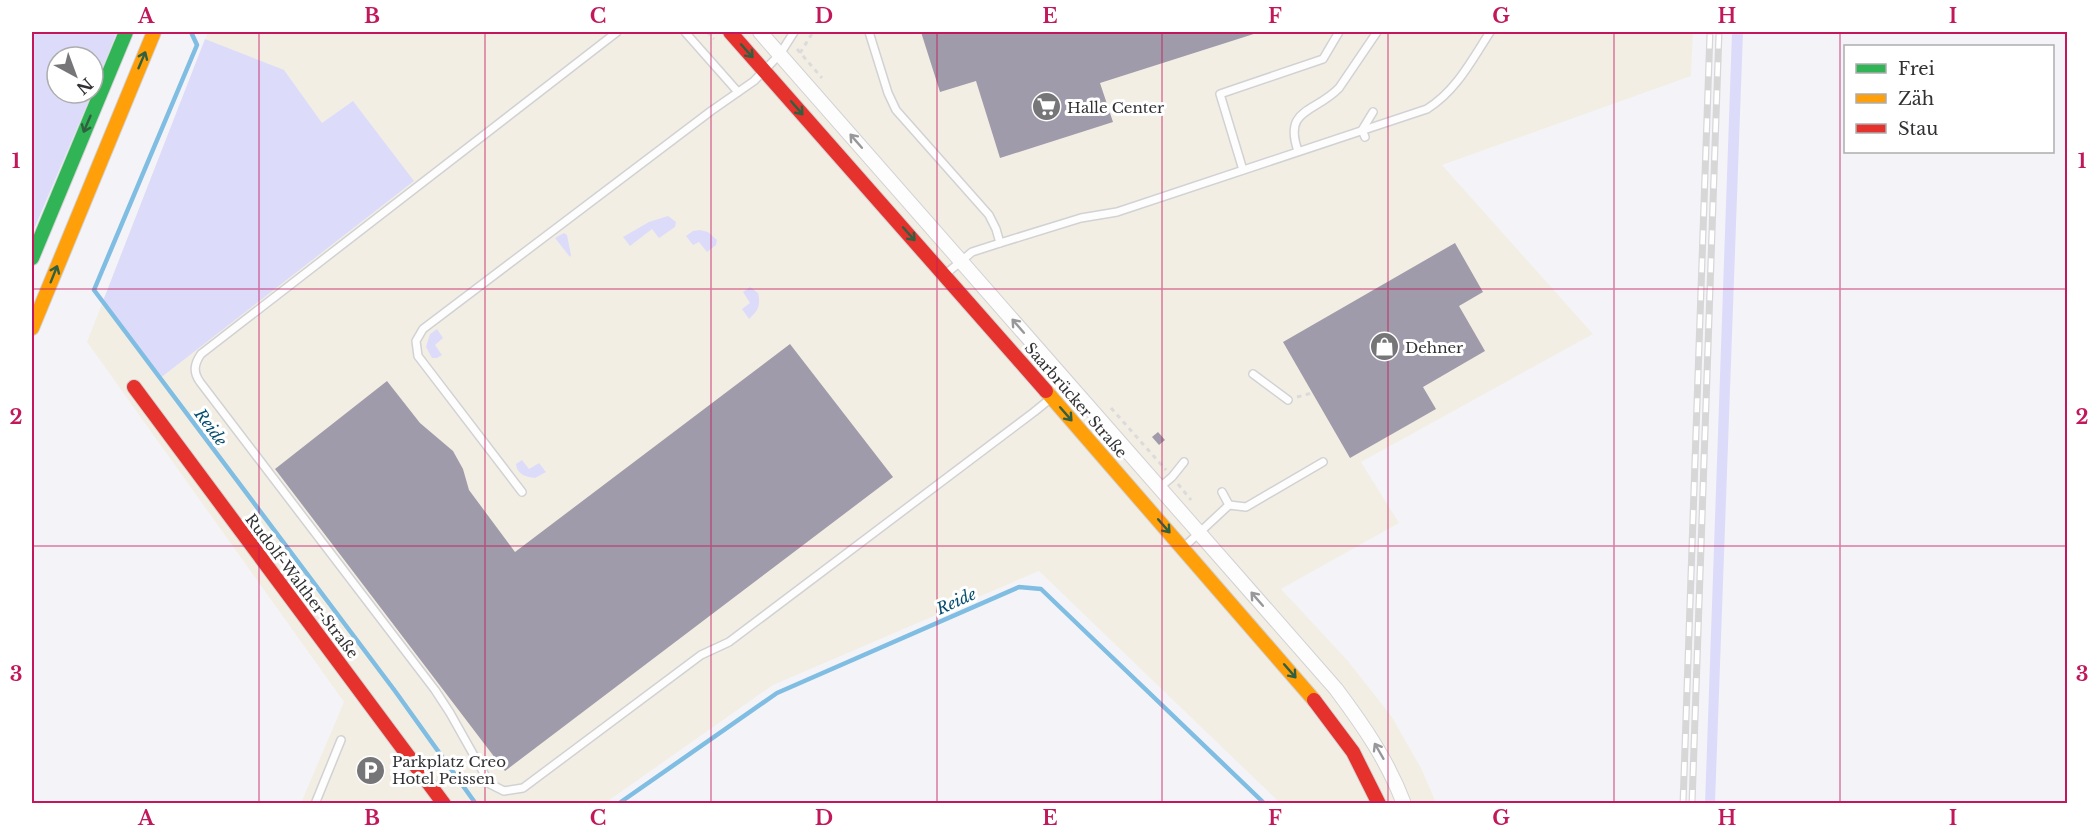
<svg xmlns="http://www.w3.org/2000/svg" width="2099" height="835" font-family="'Libre Baskerville',serif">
<rect width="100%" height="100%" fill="#f4f4f8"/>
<polygon fill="#f3eee4" points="208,32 1693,32 1691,76 1442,165 1593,334 1361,462 1399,523 1281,589 1348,661 1392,717 1422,770 1436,803 1280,803 1039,571 773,685 605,803 301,803 344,702 87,342"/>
<g fill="#dcdcfa">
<polygon points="32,32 117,32 93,91 93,57 57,57 57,93 92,93 32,234"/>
<polygon points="1732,32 1743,32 1715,803 1705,804"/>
<polygon points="205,39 284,70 322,123 353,101 414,181 159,379 103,301"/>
<polygon points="668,216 676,222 675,227 659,238 652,229 630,246 623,237 649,222"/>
<polygon points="700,230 708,232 717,240 716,245 707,252 699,242 693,245 686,236 693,231"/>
<polygon points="564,233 567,235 571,255 570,257 555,238"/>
<path d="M 750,287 L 758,293 C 761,305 758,311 749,319 L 742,309 L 750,303 L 743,292 Z"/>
<polygon points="437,329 443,338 435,345 442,355 437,358 432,358 426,347 430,334"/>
<path d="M 522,460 L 529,469 L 539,463 L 546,472 L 535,478 C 525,477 517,474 516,464 Z"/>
</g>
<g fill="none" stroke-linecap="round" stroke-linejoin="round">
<g stroke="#80bde2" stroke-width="4.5">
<polyline points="191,32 197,45 94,290 395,691 476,804"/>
<polyline points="618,804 777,693 1019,587 1041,589 1265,804"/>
</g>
</g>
<g fill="#a09baa">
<polygon points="921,32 1260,32 1100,83 1113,122 1000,158 976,81 940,92"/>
<polygon points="1455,243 1483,292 1459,306 1485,351 1423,387 1436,409 1350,458 1283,342"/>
<polygon points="790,344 893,477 505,771 275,469 387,381 420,423 453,451 463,469 469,490 515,552"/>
<polygon points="1158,432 1165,440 1159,445 1152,437"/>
</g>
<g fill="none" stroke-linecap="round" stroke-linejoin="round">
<defs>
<g id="lane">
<path d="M 617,32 L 201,354 C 194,364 193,372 200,382 L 435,690 L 450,713 L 490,784 L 504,791 L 523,788 L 701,655 L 729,642 L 1034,412 L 1050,399"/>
<polyline points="685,32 738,92"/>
<polyline points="869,32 888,93 896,110 989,215 996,229 1000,243 972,252 947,273"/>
<polyline points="1365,137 1362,130 1373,112"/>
<path d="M 1298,151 C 1283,108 1315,113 1339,88 L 1377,32"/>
<polyline points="1243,170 1220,94 1323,59 1339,32"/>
<path d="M 1000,243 L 1081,218 L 1117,212 L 1427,109 C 1456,91 1472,60 1490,32"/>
<polyline points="1253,374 1288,400"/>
<polyline points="1159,488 1172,477 1184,462"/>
<polyline points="522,492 418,356 416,341 423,329 711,111 754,81 780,54 794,32"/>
<polyline points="1222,492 1229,505"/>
<polyline points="1185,546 1229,505 1246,507 1323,462"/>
<polyline points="315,804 341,740"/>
</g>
<path id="street" d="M 760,32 L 1336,689 C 1363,725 1388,761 1404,804"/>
<polyline id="fast" points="32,258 126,32"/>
<g id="slow">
<polyline points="32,328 154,32"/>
<polyline points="1046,391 1314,700"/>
</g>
<g id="jam">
<polyline points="730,32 1046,391"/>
<polyline points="134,387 444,804"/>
<polyline points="1314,700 1353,752 1379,804"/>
</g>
</defs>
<use href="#lane" stroke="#d2d2d4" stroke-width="10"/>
<use href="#street" stroke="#d2d2d4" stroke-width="16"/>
<use href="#fast" stroke="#d2d2d4" stroke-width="16"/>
<use href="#slow" stroke="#d2d2d4" stroke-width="16"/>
<use href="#jam" stroke="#d2d2d4" stroke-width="16"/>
<g stroke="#dbdbdc" stroke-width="3" stroke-dasharray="4.5 4.5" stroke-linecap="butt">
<polyline points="707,32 714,39"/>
<polyline points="797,49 822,78"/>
<polyline points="800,53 813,32"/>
<polyline points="1297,397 1312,393"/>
<polyline points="1111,408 1166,470"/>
<polyline points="1178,484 1191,500"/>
</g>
<use href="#lane" stroke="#fdfdfe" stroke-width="7"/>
<use href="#street" stroke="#fdfdfe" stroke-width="14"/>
<use href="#fast" stroke="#30b455" stroke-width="14"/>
<use href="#slow" stroke="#ff9f0a" stroke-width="14"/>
<use href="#jam" stroke="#e5322d" stroke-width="14"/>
<defs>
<g id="rail">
<polyline points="1683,804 1710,32"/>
<polyline points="1692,804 1719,32"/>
</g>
</defs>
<use href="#rail" stroke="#d7d7d8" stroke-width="7"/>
<use href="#rail" stroke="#fff" stroke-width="4.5" stroke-dasharray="14" stroke-linecap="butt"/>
</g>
<defs><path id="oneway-shaft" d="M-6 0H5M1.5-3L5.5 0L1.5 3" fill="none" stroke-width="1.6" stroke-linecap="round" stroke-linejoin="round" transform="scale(1.5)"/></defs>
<g stroke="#316040">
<use href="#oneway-shaft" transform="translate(747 51) rotate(48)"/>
<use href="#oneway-shaft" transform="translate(142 60) rotate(-67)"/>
<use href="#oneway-shaft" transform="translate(797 108) rotate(49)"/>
<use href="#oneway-shaft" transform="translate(87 124) rotate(113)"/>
<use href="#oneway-shaft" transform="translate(909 234) rotate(48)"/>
<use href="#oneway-shaft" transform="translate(54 274) rotate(-68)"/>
<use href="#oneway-shaft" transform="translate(1066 414) rotate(49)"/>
<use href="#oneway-shaft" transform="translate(1164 526) rotate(49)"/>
<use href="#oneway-shaft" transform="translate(1290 671) rotate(49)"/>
</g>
<g stroke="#98989a">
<use href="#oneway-shaft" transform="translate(856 141) rotate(-131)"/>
<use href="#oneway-shaft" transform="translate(1018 326) rotate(-131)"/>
<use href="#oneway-shaft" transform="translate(1257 599) rotate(-131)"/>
<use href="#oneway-shaft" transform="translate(1379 751) rotate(-120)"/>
</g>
<path fill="none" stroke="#c2185b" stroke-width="1.5" stroke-opacity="0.55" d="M 259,32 L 259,804M 485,32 L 485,804M 711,32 L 711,804M 937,32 L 937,804M 1162,32 L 1162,804M 1388,32 L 1388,804M 1614,32 L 1614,804M 1840,32 L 1840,804M 32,289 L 2068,289M 32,546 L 2068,546"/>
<defs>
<symbol id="supermarket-disc" viewBox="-11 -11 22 22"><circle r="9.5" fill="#767679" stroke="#fff"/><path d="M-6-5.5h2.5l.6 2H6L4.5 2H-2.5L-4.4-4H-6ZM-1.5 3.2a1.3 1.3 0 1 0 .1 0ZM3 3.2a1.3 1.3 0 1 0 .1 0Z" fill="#fff"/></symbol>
<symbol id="shop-disc" viewBox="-11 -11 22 22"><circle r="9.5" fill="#767679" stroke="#fff"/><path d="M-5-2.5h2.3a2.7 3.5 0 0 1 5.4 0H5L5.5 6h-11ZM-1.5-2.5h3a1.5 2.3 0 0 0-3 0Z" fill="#fff"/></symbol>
<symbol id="parking-disc" viewBox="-11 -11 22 22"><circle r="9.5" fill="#767679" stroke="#fff"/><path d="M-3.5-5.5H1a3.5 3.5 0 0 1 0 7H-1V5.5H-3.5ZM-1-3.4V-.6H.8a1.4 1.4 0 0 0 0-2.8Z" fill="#fff"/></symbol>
</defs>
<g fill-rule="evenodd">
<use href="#supermarket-disc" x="1030" y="90" width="33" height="33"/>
<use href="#shop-disc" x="1368" y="330" width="33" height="33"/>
<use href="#parking-disc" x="354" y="754" width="33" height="33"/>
</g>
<g text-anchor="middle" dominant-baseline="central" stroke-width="6" stroke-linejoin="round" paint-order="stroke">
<g font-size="15" fill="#323235" stroke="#fff" text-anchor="start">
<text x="1067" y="107">Halle Center</text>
<text x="1405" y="347">Dehner</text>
<text x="392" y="761">Parkplatz Creo<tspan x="392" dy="17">Hotel Peissen</tspan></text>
</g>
<g font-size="15" fill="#323235" stroke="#fff">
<text transform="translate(1076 400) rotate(49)">Saarbrücker Straße</text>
<text transform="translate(302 586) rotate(53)">Rudolf-Walther-Straße</text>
</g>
<g font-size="16" font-style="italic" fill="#044d6f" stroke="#fff">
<text transform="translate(211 427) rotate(53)">Reide</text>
<text transform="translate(956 601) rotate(-24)">Reide</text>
</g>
</g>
<rect width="2099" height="835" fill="none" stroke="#ffffff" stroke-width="66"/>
<rect x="1844" y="45" width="210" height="108" fill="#ffffff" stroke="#adadae" stroke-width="1.5"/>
<rect x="1856" y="64" width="30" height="9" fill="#30b455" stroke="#adadae" stroke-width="1.5"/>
<text x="1898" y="75" font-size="18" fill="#323235">Frei</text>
<rect x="1856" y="94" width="30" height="9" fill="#ff9f0a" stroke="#adadae" stroke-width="1.5"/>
<text x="1898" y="105" font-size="18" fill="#323235">Zäh</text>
<rect x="1856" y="124" width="30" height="9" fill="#e5322d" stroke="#adadae" stroke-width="1.5"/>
<text x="1898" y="135" font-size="18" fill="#323235">Stau</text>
<g transform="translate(75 75) rotate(139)"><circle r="28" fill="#ffffff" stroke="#adadae" stroke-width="1.5"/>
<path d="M0-4.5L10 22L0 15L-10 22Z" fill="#767679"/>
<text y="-9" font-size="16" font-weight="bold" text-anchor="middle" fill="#323235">N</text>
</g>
<rect x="33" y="33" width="2033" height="769" fill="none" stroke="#c2185b" stroke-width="2"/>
<g font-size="20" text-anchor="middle" font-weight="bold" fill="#c2185b">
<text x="146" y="23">A</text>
<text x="372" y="23">B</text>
<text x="598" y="23">C</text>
<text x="824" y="23">D</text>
<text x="1050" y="23">E</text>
<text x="1275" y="23">F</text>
<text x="1501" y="23">G</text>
<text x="1727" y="23">H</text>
<text x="1953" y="23">I</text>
<text x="16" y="168">1</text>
<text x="2082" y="168">1</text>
<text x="16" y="424">2</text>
<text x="2082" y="424">2</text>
<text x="16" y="681">3</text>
<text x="2082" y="681">3</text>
<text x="146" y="825">A</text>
<text x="372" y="825">B</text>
<text x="598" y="825">C</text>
<text x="824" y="825">D</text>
<text x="1050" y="825">E</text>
<text x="1275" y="825">F</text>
<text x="1501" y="825">G</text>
<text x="1727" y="825">H</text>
<text x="1953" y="825">I</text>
</g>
</svg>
